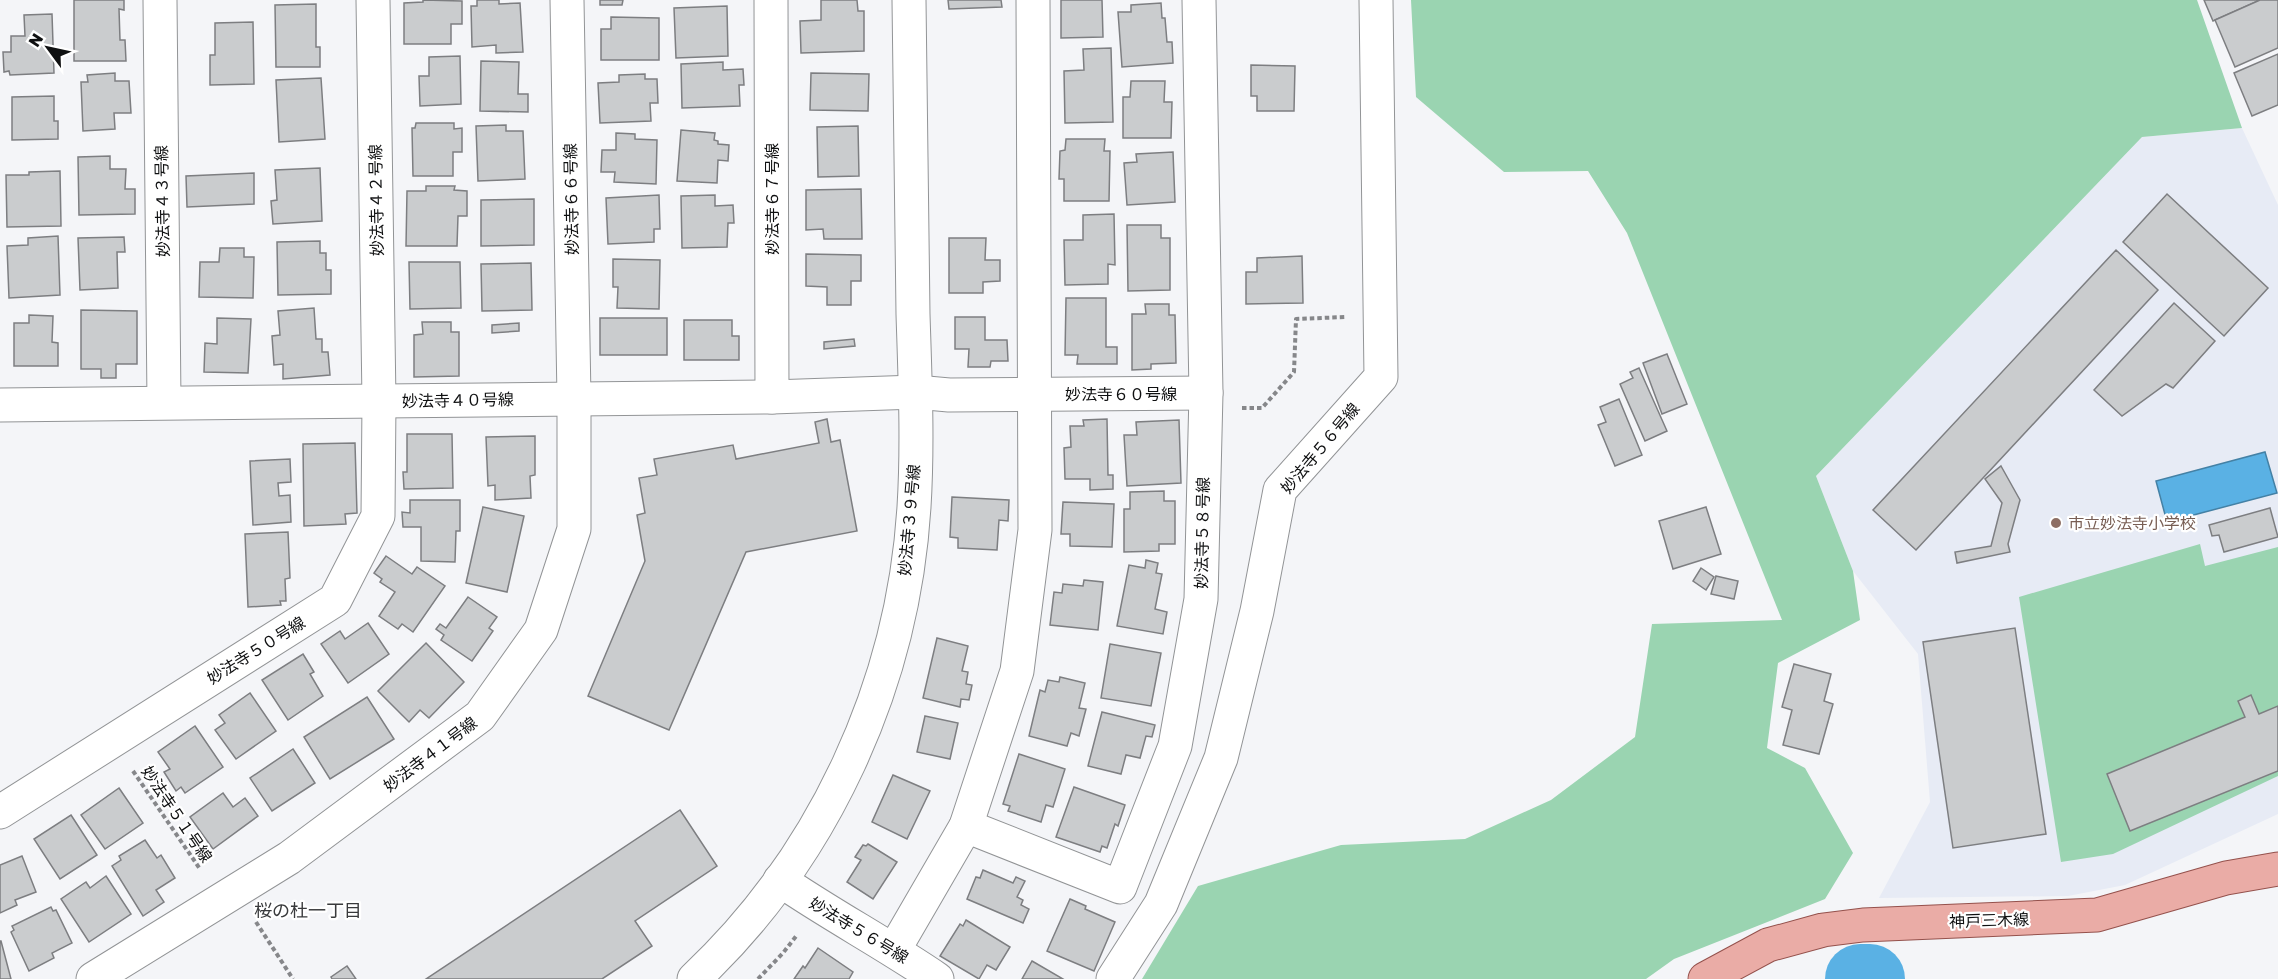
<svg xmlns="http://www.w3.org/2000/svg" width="2278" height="979" font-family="'Golos Text','Noto Sans JP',sans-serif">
<rect width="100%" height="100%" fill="#f4f5f8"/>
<polygon fill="#e7ebf5" points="2242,128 2278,205 2278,814 2125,885 2068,896 1879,898 1930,802 1918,654 1853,571 1816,476 2142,137"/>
<g fill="#9ad4b1">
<polygon points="1411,0 2197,0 2242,128 2142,137 1816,476 1853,571 1860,620 1778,663 1767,748 1805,768 1853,853 1825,899 1674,959 1646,979 1142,979 1198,886 1341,845 1465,839 1551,800 1635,737 1652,624 1782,620 1627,233 1588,171 1504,172 1416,97"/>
<polygon points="2200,544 2205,566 2278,547 2278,776 2113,854 2061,862 2019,597"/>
</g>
<polygon fill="#5ab1e4" stroke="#4481a5" stroke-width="1.5" points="2265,452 2277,493 2167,522 2156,481"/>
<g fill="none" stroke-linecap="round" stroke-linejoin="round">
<polyline stroke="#5ab1e4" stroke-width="70" points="1860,979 1870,979"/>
</g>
<g fill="#caccce" stroke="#7d7e81" stroke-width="1.5">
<polygon points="74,0 124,0 124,10 119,9 120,40 125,40 126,61 74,61"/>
<polygon points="423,0 462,1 462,24 451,24 451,44 404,44 404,3 423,2"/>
<polygon points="477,0 499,0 499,4 520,3 523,52 496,53 496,45 472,47 471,6 477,6"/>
<polygon points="600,0 623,0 622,5 600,5"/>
<polygon points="821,0 857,0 858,11 864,11 864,51 801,53 800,21 821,20"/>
<polygon points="948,0 1001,0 1002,7 949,9"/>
<polygon points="1061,0 1102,0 1103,37 1061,38"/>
<polygon points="2204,0 2260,0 2213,21"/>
<polygon points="2260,0 2278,0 2278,48 2235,67 2215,20"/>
<polygon points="1161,3 1162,18 1165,18 1167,42 1172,42 1173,63 1122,67 1118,12 1131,12 1131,5"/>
<polygon points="316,4 316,47 320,47 320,67 276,67 275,5"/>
<polygon points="727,6 728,56 676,58 674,8"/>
<polygon points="52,14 54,73 10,75 9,71 4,72 3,52 11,52 11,36 25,36 24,15"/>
<polygon points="611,17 659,18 659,60 601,60 601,29 611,29"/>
<polygon points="253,22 254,84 210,85 210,55 215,55 215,23"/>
<polygon points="1111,48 1113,122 1065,123 1064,71 1084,70 1083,49"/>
<polygon points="2278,54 2278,105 2252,116 2234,73"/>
<polygon points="460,56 461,104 420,106 419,76 429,76 429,57"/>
<polygon points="481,61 519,62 518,94 528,94 528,112 480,111"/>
<polygon points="723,62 723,70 743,69 744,85 739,85 740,106 682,108 681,64"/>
<polygon points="1251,65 1295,66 1294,111 1257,111 1257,96 1251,96"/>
<polygon points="115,73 115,81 129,81 131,113 114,113 115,129 83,131 81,82 88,82 87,75"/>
<polygon points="811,73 869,74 868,111 810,110"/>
<polygon points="645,74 645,79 657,79 658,103 650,103 651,121 600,123 598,83 619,82 619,75"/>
<polygon points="321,78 325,139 279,142 276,80"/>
<polygon points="1131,81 1165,81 1164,102 1172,102 1171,138 1123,138 1123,97 1130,97"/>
<polygon points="54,96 54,121 58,121 58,139 12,140 12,97"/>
<polygon points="416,123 454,123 454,129 462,128 462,152 453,152 453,176 413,176 412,128 415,128"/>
<polygon points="506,125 506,131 523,131 525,179 478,181 476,126"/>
<polygon points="858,126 859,176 818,177 817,127"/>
<polygon points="681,130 715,133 714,140 718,141 718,144 729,145 728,161 718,160 717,183 677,181"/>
<polygon points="616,133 635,134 635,139 657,140 656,184 614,182 615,172 601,172 602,150 616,150"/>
<polygon points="1066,139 1105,139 1104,151 1110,151 1109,201 1064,201 1064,179 1059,179 1060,151 1065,150"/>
<polygon points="1173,152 1175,202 1127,205 1124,163 1137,162 1136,154"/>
<polygon points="110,156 110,169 126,169 125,189 135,189 135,214 79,215 78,157"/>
<polygon points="320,168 322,221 273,224 271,201 277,200 275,170"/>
<polygon points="60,171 61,226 7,227 6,175 29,175 29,172"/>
<polygon points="254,173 254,204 187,207 186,176"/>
<polygon points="426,186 455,186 454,190 467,191 467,216 458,216 457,246 406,246 407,191 426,191"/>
<polygon points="861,189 862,239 824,239 823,229 806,230 806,190"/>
<polygon points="2167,194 2268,288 2224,336 2123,242"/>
<polygon points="659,195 660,229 654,229 654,242 608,244 606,198"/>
<polygon points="715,195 715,206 733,205 734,223 728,223 727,247 682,248 681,196"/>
<polygon points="534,199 534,245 481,246 481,200"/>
<polygon points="1114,214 1115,265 1108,264 1108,284 1065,285 1064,240 1083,240 1083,215"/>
<polygon points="1127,225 1161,225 1161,238 1170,238 1170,290 1128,291"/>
<polygon points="58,236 60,295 9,298 7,246 28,245 28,238"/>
<polygon points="124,237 125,252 117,252 118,288 80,290 78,238"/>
<polygon points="949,238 986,238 985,260 1000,260 1000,281 983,282 983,293 949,293"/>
<polygon points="320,241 320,253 326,253 326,270 331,270 331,294 278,295 277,242"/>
<polygon points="220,248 244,248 244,257 254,257 253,298 199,297 200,262 219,262"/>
<polygon points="2116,250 2158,290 1916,550 1873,510"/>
<polygon points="806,254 861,255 861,281 851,281 851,305 827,305 827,287 806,286"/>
<polygon points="1302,256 1303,303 1246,304 1246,272 1257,272 1257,258"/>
<polygon points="613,259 660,260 659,309 617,308 618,287 613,287"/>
<polygon points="409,262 460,262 461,308 410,309"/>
<polygon points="531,263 532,310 482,311 481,264"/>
<polygon points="1066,298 1106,298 1106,347 1117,347 1117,364 1077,364 1078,355 1065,355"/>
<polygon points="2174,303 2215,341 2173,388 2166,384 2122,416 2094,390"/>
<polygon points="1145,304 1169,304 1169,315 1175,315 1176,363 1151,364 1151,369 1132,370 1132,314 1146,314"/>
<polygon points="314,308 316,339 322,339 322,352 328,352 330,375 283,379 283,364 274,365 272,336 280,335 278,311"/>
<polygon points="81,310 137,311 137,364 116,364 116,378 101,378 101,369 81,369"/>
<polygon points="29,315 53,316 52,342 58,343 58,366 14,366 14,323 29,323"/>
<polygon points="955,317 985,317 985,340 1007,340 1008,361 991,361 990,367 968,367 969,349 955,349"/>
<polygon points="217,318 251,319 248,373 204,372 205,343 217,344"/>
<rect x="600" y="318" width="67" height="37"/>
<polygon points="684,320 732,320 732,336 739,336 739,360 684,360"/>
<polygon points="422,322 451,322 451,332 459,332 459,376 414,377 414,335 423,334"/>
<polygon points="519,323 519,331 492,333 492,325"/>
<polygon points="854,339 855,346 824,349 824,342"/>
<polygon points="1667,354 1687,404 1662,414 1643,363"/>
<polygon points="1639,368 1667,431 1645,441 1620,384 1633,378 1630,372"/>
<polygon points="1619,399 1642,455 1615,466 1598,425 1606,422 1600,407"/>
<polygon points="827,419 831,442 840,440 857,531 746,552 669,730 588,696 645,561 637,515 645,513 639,478 657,475 654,459 733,445 736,459 819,443 815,422"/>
<polygon points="1107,419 1108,475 1113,475 1113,489 1090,490 1090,479 1065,479 1064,448 1071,447 1070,426 1084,426 1083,420"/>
<polygon points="1179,420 1181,483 1127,486 1124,435 1137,435 1136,422"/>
<polygon points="407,434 452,434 453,488 404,489 403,472 407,472"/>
<polygon points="535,436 535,475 530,476 531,498 495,500 495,485 488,486 486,437"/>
<polygon points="355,443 357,513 345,514 346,524 304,526 303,444"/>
<polygon points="290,459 291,482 278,483 279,496 290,495 291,522 253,525 250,461"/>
<polygon points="2001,466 2020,500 2008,544 2010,552 1957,563 1955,552 1991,546 2002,503 1985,479"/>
<polygon points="1164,491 1164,501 1175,501 1175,544 1159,544 1159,551 1124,552 1124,509 1130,509 1130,492"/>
<polygon points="952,497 1009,500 1008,521 999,520 997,550 958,548 958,538 950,537"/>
<polygon points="410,500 460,500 460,531 456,531 455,562 421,561 421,527 403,527 402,512 410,513"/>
<polygon points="1063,502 1114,504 1112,547 1070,546 1070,534 1061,534"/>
<polygon points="483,507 524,516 507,592 466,583"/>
<polygon points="1706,507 1721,554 1673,569 1659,521"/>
<polygon points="2270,508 2278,537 2224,552 2219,535 2212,536 2209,525"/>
<polygon points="288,532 290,578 285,579 286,601 280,601 281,605 248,607 245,534"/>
<polygon points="386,556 412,574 417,567 445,586 413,632 402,624 398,629 379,616 395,592 380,582 382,579 374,573"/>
<polygon points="1146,560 1158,563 1156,573 1162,574 1155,609 1167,612 1163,634 1117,626 1129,565 1145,568"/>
<polygon points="1701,568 1714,577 1706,590 1693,581"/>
<polygon points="1716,576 1738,581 1734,599 1711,594"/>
<polygon points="1084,580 1103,582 1098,630 1050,625 1054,592 1062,593 1063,584 1083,586"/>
<polygon points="468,597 497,617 489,628 493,631 472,661 441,640 444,635 436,629 440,624 446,628"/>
<polygon points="368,623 389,654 348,683 321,644 340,631 345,639"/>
<polygon points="2015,628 2046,834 1953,848 1923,642"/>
<polygon points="937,638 968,646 962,671 968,672 966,684 972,685 969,700 961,699 960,707 923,698"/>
<polygon points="426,643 464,682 429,718 420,710 409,722 378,691"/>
<polygon points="1110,644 1161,653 1151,706 1101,698"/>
<polygon points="303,654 314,672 310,674 323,696 288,720 262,680"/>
<polygon points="1794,664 1831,674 1824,701 1833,704 1819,754 1783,745 1792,710 1782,707"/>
<polygon points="1060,677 1085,683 1079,708 1086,709 1079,736 1071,733 1067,746 1029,736 1040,690 1045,692 1048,680 1059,682"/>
<polygon points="250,693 276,731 236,759 215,730 225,723 219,715"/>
<polygon points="2251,695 2259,714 2278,706 2278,771 2130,831 2107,774 2245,717 2238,701"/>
<polygon points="367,697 394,739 330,779 304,737"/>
<polygon points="1102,712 1155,725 1152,737 1146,736 1140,758 1126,755 1121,774 1088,766"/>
<polygon points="925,716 958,723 950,759 917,752"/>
<polygon points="195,726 223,767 185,793 181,787 176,791 164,772 170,769 158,752"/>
<polygon points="293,749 315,783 272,811 250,778"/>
<polygon points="1019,754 1065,769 1053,807 1046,805 1041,822 1008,811 1010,806 1003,804"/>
<polygon points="893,775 930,791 907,839 872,822"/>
<polygon points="1074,787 1125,805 1118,826 1115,824 1107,848 1102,846 1100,852 1056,837"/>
<polygon points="119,788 143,823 105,849 81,815"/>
<polygon points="223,793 233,807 245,798 258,816 213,849 190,817"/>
<polygon points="680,810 717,866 635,921 652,946 602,979 426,979"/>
<polygon points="71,815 97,855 60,879 34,839"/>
<polygon points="145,840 157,858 161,855 175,878 156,890 164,902 143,916 112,866 121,860 119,856"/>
<polygon points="868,844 897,862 873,899 847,882 861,860 855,857 863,845 866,846"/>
<polygon points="22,856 36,892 15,900 17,905 0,913 0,865"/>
<polygon points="983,870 1013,883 1016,877 1025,881 1017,897 1023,900 1021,905 1029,909 1023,923 967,899 976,877 980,878"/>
<polygon points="106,876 131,914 89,942 61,899 86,882 90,888"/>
<polygon points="1070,899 1086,906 1085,909 1115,922 1094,971 1047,951"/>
<polygon points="51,907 53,911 56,910 72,943 52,953 54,958 29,971 11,932 14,930 12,926"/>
<polygon points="966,920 1010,947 996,970 987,965 979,979 940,956 960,924 963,926"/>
<polygon points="0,941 1,941 11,979 0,979"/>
<polygon points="818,948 853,972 849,979 794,979 803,966 805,968"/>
<polygon points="1032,961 1063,979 1022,979"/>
<polygon points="347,966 356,979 332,979 331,977"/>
</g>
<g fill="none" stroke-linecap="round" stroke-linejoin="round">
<defs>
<g id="minor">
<polyline points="160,0 164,402"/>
<polyline points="771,0 772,397"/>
<polyline points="0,405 772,397 916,392 949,395 1206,393"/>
<polyline points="0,812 335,600 378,516 379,401 373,0"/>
<polyline points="966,826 1120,887 1175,746 1201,599 1206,393 1199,0"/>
<path d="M 780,880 C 831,915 886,944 937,979"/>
<polyline points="894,950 966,826 1017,671 1035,530 1033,0"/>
<polyline points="93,979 289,858 480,716 541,630 574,529 574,398 567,0"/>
<polyline points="1113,979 1161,904 1221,758 1257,611 1280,490 1381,377 1376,0"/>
</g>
<path id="tertiary" d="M 694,979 C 824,857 903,685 914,507 C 918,443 915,378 913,314 C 911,209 911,105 909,0"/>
<polyline id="primary" points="1705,979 1768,945 1823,930 1863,925 2097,915 2226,878 2278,869"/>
</defs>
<use href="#minor" stroke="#929496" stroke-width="35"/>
<use href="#tertiary" stroke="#929496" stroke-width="35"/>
<use href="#primary" stroke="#94514c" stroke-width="35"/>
<g stroke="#86878a" stroke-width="4" stroke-dasharray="4.5 3" stroke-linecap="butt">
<polyline points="1242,408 1262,408 1294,372 1296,319 1345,317"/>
<polyline points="133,771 200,869"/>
<polyline points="256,922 293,979"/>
<polyline points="758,979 783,953 797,935"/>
</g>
<use href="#minor" stroke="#fff" stroke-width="33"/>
<use href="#tertiary" stroke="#fff" stroke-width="33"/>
<use href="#primary" stroke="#eaaca6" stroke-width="33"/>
</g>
<circle fill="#8d6e63" stroke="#fff" stroke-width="2" cx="2056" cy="523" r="6"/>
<g text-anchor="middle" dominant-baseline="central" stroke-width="4.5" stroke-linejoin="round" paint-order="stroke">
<g font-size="16" fill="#0f1011" stroke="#fff">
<text transform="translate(571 199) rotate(-91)">妙法寺６６号線</text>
<text transform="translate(772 199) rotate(-90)">妙法寺６７号線</text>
<text transform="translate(376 200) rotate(-91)">妙法寺４２号線</text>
<text transform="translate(162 201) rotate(-91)">妙法寺４３号線</text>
<text x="1121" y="394">妙法寺６０号線</text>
<text transform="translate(458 400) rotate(-1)">妙法寺４０号線</text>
<text transform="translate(1320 448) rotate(-50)">妙法寺５６号線</text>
<text transform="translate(909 520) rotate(-85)">妙法寺３９号線</text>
<text transform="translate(1202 533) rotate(-89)">妙法寺５８号線</text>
<text transform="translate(256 650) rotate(-32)">妙法寺５０号線</text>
<text transform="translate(430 754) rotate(-37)">妙法寺４１号線</text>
<text transform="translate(177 814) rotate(56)">妙法寺５１号線</text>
<text transform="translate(1989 920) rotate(-2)">神戸三木線</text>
<text transform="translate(859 930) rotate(31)">妙法寺５６号線</text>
</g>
<g font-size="16" fill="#785e54" stroke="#fff" text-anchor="start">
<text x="2068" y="523">市立妙法寺小学校</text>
</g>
<g font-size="18" fill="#393a3c" stroke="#fff">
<text x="308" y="910">桜の杜一丁目</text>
</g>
</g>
<g transform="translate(48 48) rotate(303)" stroke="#ffffff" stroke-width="4.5" paint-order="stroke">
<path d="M0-4.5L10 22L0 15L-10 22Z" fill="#0f1011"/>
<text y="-9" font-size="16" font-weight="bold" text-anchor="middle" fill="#0f1011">N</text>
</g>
</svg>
